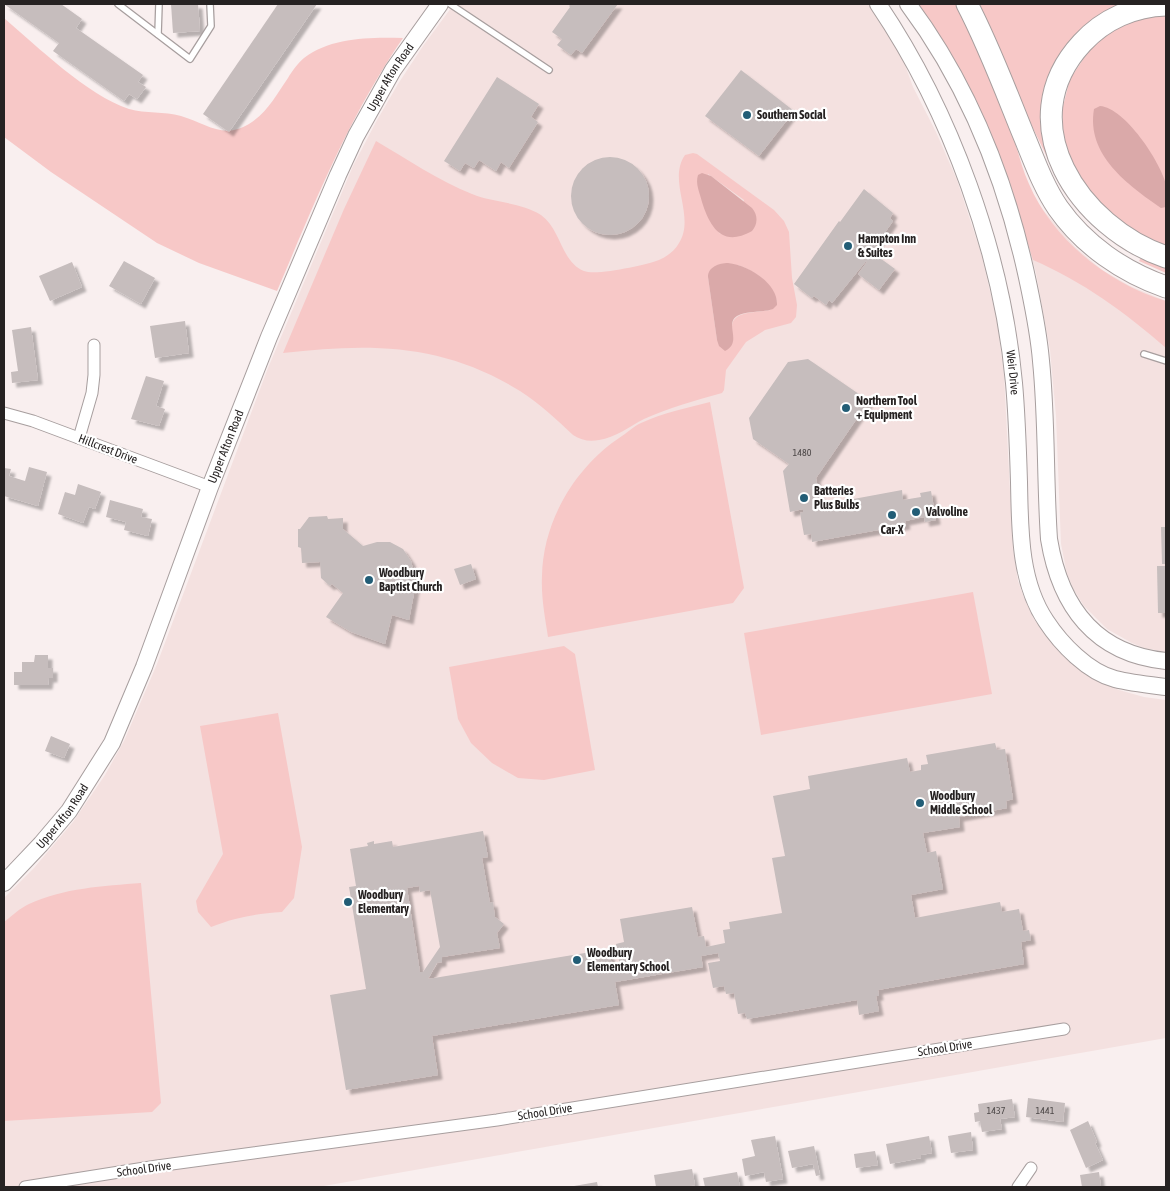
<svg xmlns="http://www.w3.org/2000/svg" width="1170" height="1191" font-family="'Asap Condensed',sans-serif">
<defs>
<filter id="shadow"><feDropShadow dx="4.5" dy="4.5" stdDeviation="1" flood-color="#0004"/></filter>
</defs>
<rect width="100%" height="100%" fill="#f9efef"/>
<g fill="#f4e1e0">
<polygon points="454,4 870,4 897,43 913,87 936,132 957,180 981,253 997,321 1004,375 1013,549 1018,581 1025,600 1034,619 1046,636 1066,658 1082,671 1100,682 1119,690 1144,697 1166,700 1166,1038 318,1187 4,1187 4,898 34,868 73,822 105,775 124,741 157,664 268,368 353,166 376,122 398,84 423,46"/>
<polygon points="1043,210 1075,247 1102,270 1130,286 1166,301 1166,652 1144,648 1132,643 1107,629 1084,606 1074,590 1067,574 1061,544 1056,416 1050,350 1036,273 1021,220"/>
</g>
<g fill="#f7c8c7" fill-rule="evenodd">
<path d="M 918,4 L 959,4 C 970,28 980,53 991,77 C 996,90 1003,102 1007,115 C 1015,138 1019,162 1029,184 C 1053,240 1109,284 1166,301 L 1166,348 C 1126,313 1082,281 1033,260 L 1005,172 Z"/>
<polygon points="973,4 1126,4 1061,58 1062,183 1060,184"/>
<polygon points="1166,14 1166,249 1132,233 1084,187 1064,144 1062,110 1070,79 1090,49 1106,35 1132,20"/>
<path d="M 4,18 C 38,47 87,95 129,109 C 146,114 164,111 181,116 C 208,124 224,141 252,122 C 268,111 277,94 288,78 C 292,71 298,63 304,58 C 331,37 371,37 403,38 C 348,118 315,202 277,291 L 199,263 L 157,243 L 51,172 L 4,137 Z"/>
<path d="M 376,141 C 407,159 439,181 472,194 C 494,203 521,202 541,215 C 561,229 561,262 584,271 C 596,276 646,265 659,260 C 666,257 675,251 679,243 C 696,216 667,181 685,155 L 693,153 L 697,154 L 774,210 L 784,221 L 789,232 L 792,278 L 797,305 L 796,317 L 791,323 L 765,330 L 746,342 L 726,370 L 724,390 L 722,393 C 696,400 669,408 644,419 C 630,426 615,438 599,440 C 589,442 581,440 573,435 C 556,419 539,403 520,391 C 443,343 370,343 283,353 L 344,209 ZM 708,174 L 744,200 L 735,237 L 719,233 ZM 738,265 C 755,271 773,283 777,302 L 770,310 C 757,313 731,310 732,328 L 717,340 L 708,277 Z"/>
<polygon points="1142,256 1166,266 1166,273 1139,261"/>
<path d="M 710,402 L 744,588 L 733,603 L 548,637 C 545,617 541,597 542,576 C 543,520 576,466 622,436 C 628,432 634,426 641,423 C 663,413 686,408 710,402 Z"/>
<polygon points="973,592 992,694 761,735 744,633"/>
<polygon points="564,646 575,654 595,770 544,780 518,778 492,763 471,743 458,719 449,667"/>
<path d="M 278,713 L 302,847 L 294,898 L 282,912 C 255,914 237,917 211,927 L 198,912 L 196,901 L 223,854 L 200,726 Z"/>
<path d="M 141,883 L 161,1103 L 152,1112 L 4,1121 L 4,922 C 12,916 20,908 29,904 C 63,888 104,886 141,883 Z"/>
</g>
<g fill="#daa9a9">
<path d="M 1100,106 C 1125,108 1160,161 1166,184 C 1168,191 1166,200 1166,207 L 1161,208 C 1128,185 1086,155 1094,109 Z"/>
<path d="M 702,173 L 711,176 L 752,208 C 758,215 758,224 752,231 C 722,248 710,227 702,202 C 700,193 695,184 698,175 Z"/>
<path d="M 728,263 C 748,265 778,283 777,305 L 773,309 C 762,313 748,310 737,316 C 724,324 743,342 725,351 L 719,346 L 717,340 L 708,277 C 708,267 719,263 728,263 Z"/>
</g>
<g fill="#c6bdbd" fill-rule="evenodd" filter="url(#shadow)">
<polygon points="4,4 61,4 82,19 76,28 143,75 138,82 146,87 137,99 129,94 124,101 53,51 59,43"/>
<polygon points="171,4 198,4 200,31 173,33"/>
<polygon points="278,4 317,4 229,132 203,114"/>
<polygon points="571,4 618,4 582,53 576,49 571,55 557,45 562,39 552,32 570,7 569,6"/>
<polygon points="741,70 794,111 759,156 705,116"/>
<polygon points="497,77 539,104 531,117 538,122 509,168 501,162 496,171 479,160 474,168 465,163 460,171 444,161"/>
<circle cx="610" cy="196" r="39"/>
<polygon points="864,189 893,213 890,218 893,221 870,254 872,255 873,253 895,269 879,290 858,274 867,262 866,261 832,303 829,300 826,305 814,296 812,298 794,284 839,221 840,222"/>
<polygon points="124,261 155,278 141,304 109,286"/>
<polygon points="72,262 82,287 50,301 39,276"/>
<polygon points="185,321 189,353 155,358 150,326"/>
<polygon points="31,327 38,380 12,383 11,372 18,371 12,330"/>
<polygon points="808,359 869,401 816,478 821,505 902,490 903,500 921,497 920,493 931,491 936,520 925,522 924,517 905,521 906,525 812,542 811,534 804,535 800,513 803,512 803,509 790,512 783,471 789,464 753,439 749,418 788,362"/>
<polygon points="146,376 164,381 156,406 165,409 159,426 131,419"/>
<polygon points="29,467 47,472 38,506 4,496 4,468 11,469 9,476 25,481"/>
<polygon points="78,484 101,492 95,509 89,507 83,523 58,514 65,492 75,495"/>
<polygon points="110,500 143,509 141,517 152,519 148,536 124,530 126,522 106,517"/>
<polygon points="327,516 328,519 343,518 343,529 363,546 377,542 390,542 403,549 411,561 415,577 415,588 409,620 392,615 385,644 351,632 326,617 343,593 332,584 330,586 321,578 320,562 302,563 301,548 298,547 298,529 300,529 309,517"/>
<polygon points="1161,527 1166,527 1166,564 1162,564"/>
<polygon points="471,564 476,579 460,585 454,569"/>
<polygon points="1157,566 1166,566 1166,613 1158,613"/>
<polygon points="35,655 48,655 48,668 53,668 53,678 49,678 48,685 14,685 14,672 22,672 22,662 34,662"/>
<polygon points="51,736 70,744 64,758 45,751"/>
<path d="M 995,743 L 997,750 L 1005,749 L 1013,799 L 1006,801 L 1007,808 L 959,817 L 960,827 L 923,833 L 927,853 L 936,851 L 943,889 L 911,895 L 915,918 L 1000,902 L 1002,912 L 1019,909 L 1023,931 L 1029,930 L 1031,940 L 1021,942 L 1024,964 L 878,990 L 879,996 L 876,996 L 879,1011 L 859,1015 L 857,1000 L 747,1019 L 745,1013 L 738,1014 L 734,993 L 726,994 L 724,986 L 713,988 L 708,963 L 720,961 L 718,953 L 701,956 L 703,967 L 615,982 L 619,1005 L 432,1036 L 438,1075 L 346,1090 L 330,995 L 366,989 L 349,887 L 356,886 L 350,849 L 368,846 L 367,843 L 374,841 L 374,844 L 392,841 L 393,847 L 483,831 L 488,857 L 482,858 L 490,903 L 493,902 L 495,917 L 504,924 L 497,933 L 500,948 L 442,957 L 442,962 L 437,963 L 428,979 L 609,949 L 613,972 L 621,971 L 616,944 L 624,942 L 620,919 L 692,907 L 698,937 L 704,936 L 706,947 L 725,943 L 723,930 L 730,929 L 729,922 L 782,913 L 772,858 L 785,856 L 773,796 L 810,789 L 808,776 L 907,758 L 910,772 L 921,770 L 921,765 L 928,764 L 926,755 ZM 419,886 L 420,892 L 430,890 L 440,947 L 423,972 L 420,972 L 407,888 Z"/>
<polygon points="1028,1098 1065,1103 1063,1122 1026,1117"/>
<polygon points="1012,1099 1015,1117 1000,1119 1002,1129 982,1132 980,1121 975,1122 974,1113 979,1112 978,1104"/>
<polygon points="1088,1121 1097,1142 1095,1143 1103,1160 1086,1168 1070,1130"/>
<polygon points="971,1132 973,1150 951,1153 948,1136"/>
<polygon points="775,1136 783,1179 766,1182 764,1172 745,1176 742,1159 755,1156 751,1140"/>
<polygon points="929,1136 932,1153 921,1155 921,1158 890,1164 886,1144"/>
<polygon points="814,1146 820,1175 816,1176 813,1164 792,1168 788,1151"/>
<polygon points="875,1151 878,1165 856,1168 854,1154"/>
<polygon points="692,1169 695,1185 684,1187 656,1187 654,1175"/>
<polygon points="737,1172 740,1187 705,1187 703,1178"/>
<polygon points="1099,1172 1101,1187 1082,1187 1080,1175"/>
<polygon points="597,1182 598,1187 574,1187 574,1186"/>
</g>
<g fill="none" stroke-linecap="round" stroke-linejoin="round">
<defs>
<g id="lane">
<polyline points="118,4 190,59 211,26 210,4"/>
<polyline points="450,4 549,70"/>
<polyline points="158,34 159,4"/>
<polyline points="1144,354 1166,361"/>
</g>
<g id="street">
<polyline points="4,413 33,421 210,487"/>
<polyline points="79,438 92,393 94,375 94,345"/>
<polyline points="25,1187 157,1166 497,1120 1064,1029"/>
<polyline points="1018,1187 1031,1168"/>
</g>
<g id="secondary">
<path id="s1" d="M 878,4 C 951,112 1002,253 1014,383 C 1017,416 1018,449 1019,482 C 1020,528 1019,581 1046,621 C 1061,644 1088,672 1115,679 C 1131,683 1150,685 1166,687"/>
<path d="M 908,4 C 970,87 1008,185 1029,287 C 1034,311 1039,336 1041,361 C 1047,420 1045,480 1049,539 C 1060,606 1095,654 1166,661"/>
<path id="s2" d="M 4,883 L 41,844 L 69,811 L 112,743 L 144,667 L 210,487 L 269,337 L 338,175 L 356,136 L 393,70 L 440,4"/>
</g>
<g id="highway">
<path d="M 967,4 C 989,46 1006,92 1024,136 C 1034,160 1043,186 1058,208 C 1084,245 1123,272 1166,287"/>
<path d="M 1166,5 C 1134,6 1104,19 1082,43 C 1008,123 1080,228 1166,257"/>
</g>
</defs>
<use href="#lane" stroke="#a79e9e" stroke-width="8"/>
<use href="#street" stroke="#a79e9e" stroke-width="13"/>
<use href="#secondary" stroke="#a79e9e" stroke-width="18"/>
<use href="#highway" stroke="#a79e9e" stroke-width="23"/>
<use href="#lane" stroke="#fff" stroke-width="5.5"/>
<use href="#street" stroke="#fff" stroke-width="11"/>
<use href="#secondary" stroke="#fff" stroke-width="16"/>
<use href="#highway" stroke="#fff" stroke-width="21"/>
</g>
<g fill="#225d76" stroke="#fff" stroke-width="2">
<circle cx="747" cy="115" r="5"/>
<circle cx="848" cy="246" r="5"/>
<circle cx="846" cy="408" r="5"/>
<circle cx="804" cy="498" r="5"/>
<circle cx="916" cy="512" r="5"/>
<circle cx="892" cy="515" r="5"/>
<circle cx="369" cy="580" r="5"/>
<circle cx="920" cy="803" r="5"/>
<circle cx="348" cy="902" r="5"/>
<circle cx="577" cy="960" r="5"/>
</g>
<g text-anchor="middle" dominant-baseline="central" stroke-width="4.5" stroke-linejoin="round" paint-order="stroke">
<g font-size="10" fill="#4e4949">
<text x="802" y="452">1480</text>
<text x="996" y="1110">1437</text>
<text x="1045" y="1110">1441</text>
</g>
<g font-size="12" fill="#262222" stroke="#fff">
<text stroke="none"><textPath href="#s2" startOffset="900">Upper Afton Road</textPath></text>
<text stroke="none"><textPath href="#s1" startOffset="396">Weir Drive</textPath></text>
<text stroke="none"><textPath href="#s2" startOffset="495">Upper Afton Road</textPath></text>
<text transform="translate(108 449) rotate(21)">Hillcrest Drive</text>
<text stroke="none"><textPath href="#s2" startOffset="89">Upper Afton Road</textPath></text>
<text transform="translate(945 1048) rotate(-9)">School Drive</text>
<text transform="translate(545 1112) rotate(-9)">School Drive</text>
<text transform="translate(144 1169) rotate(-8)">School Drive</text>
</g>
<g font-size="12" font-weight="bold" fill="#262222" stroke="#fff" text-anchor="start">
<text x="757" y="115">Southern Social</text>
<text x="858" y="239">Hampton Inn<tspan x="858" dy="14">&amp; Suites</tspan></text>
<text x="856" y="401">Northern Tool<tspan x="856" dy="14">+ Equipment</tspan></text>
<text x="814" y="491">Batteries<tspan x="814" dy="14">Plus Bulbs</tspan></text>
<text x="926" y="512">Valvoline</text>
<text x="892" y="530" text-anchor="middle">Car-X</text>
<text x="379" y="573">Woodbury<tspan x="379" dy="14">Baptist Church</tspan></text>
<text x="930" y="796">Woodbury<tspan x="930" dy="14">Middle School</tspan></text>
<text x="358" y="895">Woodbury<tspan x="358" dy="14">Elementary</tspan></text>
<text x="587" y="953">Woodbury<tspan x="587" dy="14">Elementary School</tspan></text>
</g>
</g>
<rect width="1170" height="1191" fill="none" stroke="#262222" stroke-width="10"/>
</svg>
